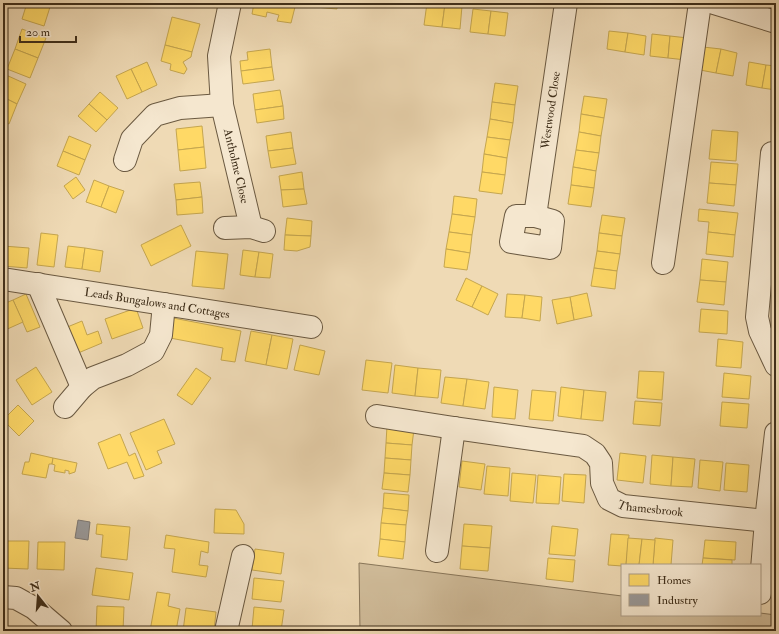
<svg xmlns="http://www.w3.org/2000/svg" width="779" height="634" font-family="'IM FELL Double Pica',serif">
<rect width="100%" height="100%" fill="#efdab5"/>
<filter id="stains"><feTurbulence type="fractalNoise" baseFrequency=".005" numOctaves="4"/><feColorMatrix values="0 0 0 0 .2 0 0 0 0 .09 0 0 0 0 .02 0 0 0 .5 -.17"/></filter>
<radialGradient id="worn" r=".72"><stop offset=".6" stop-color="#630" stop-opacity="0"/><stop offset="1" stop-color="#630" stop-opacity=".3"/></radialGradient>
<polygon fill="#d1bd9b" stroke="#88765a" points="359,563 622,596 622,615 760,615 760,613 776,615 776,631 360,631"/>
<g fill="#ffd966" stroke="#c5a64f">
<polygon points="27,3 36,3 50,7 44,26 22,19"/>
<polygon points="36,3 52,3 50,7"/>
<polygon points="254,3 296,3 291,23 277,21 279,15 267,12 266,17 252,14"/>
<polygon points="314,3 337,3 337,9 314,7"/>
<polygon points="427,3 445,4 442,27 424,25"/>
<polygon points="445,4 462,6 460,29 442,27"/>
<polygon points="473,9 491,11 488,34 470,32"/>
<polygon points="491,11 508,13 505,36 488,34"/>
<polygon points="172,17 200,24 192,52 165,45"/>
<polygon points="22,29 46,38 38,58 15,49"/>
<polygon points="609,31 628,33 625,52 607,49"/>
<polygon points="628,33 646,36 644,55 625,52"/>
<polygon points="652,34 670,36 668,58 650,56"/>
<polygon points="670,36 688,38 686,60 668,58"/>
<polygon points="165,45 192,52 191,57 183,62 187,69 184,74 170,70 171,64 161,61"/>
<polygon points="703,47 721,49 716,73 700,70"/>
<polygon points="15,49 38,58 30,78 7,69"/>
<polygon points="270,49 272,67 241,71 240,61 248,60 247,52"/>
<polygon points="721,49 737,53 733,76 716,73"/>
<polygon points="147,62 157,85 142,92 131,69"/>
<polygon points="749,62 766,65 762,88 746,85"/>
<polygon points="766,65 776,66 776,90 762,88"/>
<polygon points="272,67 274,80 243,84 241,71"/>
<polygon points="131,69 142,92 127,99 116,76"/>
<polygon points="6,75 26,84 17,104 3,97 3,81"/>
<polygon points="495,83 518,86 515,105 492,102"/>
<polygon points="280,90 283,106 255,110 253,94"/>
<polygon points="100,92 118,108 107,120 89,104"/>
<polygon points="584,96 607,99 604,118 581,114"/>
<polygon points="3,97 17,104 9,124 3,121"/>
<polygon points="492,102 515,105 513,123 490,119"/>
<polygon points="89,104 107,120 96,132 78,116"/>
<polygon points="283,106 284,119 257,123 255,110"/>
<polygon points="581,114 604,118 601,136 579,132"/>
<polygon points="490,119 513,123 510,140 487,137"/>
<polygon points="202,126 204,147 178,150 176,129"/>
<polygon points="712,130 738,132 736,161 709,159"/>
<polygon points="291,132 293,148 268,151 266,136"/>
<polygon points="579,132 601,136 599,153 576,150"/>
<polygon points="69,136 91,145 85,160 63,151"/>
<polygon points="487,137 510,140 507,158 484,154"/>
<polygon points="204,147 206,168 180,171 178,150"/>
<polygon points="293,148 296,164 271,168 268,151"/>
<polygon points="576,150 599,153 596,171 573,167"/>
<polygon points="63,151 85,160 79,175 57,166"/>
<polygon points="484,154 507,158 505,175 482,172"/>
<polygon points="711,162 738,164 736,185 709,183"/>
<polygon points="573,167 596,171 594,188 571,185"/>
<polygon points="302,172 304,189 281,190 279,176"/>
<polygon points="482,172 505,175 502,194 479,191"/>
<polygon points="76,177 85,190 73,199 64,186"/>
<polygon points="94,180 109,186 101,207 86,202"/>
<polygon points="200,182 202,197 176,200 174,184"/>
<polygon points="709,183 736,185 734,206 707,203"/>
<polygon points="571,185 594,188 591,207 568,204"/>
<polygon points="109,186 124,191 116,213 101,207"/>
<polygon points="304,189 307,204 283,207 281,190"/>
<polygon points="454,196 477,199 475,217 452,214"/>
<polygon points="202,197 203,213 177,215 176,200"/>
<polygon points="699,209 738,213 735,235 708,232 709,222 698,221"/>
<polygon points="452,214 475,217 472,235 449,232"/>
<polygon points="602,215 625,218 622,236 599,233"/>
<polygon points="287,218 312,221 311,236 285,235"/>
<polygon points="181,225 191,246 151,266 141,245"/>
<polygon points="449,232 472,235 470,253 446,249"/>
<polygon points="708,232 735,235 733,257 706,254"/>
<polygon points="41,233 58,235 54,267 37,265"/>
<polygon points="599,233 622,236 620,254 597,251"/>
<polygon points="285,235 311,236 310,247 297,251 284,250"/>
<polygon points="3,246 29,248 27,268 3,266"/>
<polygon points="68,246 85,248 82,269 65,267"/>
<polygon points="85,248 103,251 100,272 82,269"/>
<polygon points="446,249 470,253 467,270 444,267"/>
<polygon points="243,250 259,252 255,277 240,275"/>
<polygon points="196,251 228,254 224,289 192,286"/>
<polygon points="597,251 620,254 617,271 594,268"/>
<polygon points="259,252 273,254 270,278 255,277"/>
<polygon points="702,259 728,262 726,282 700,280"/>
<polygon points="594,268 617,271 615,289 591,286"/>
<polygon points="466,278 482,286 472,307 456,300"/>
<polygon points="700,280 726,282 724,305 697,302"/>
<polygon points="482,286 498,294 488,315 472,307"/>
<polygon points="587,293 592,316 574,320 570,297"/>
<polygon points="26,294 40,327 27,332 13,300"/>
<polygon points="507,294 525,295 522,318 505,317"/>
<polygon points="525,295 542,297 540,321 522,318"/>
<polygon points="570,297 574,320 557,324 552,300"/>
<polygon points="13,300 23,322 3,331 3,304"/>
<polygon points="136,308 143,328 112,339 105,319"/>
<polygon points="701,309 728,311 727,334 699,332"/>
<polygon points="173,318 241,331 235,362 221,360 223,348 170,338"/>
<polygon points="82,321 87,335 98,331 102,343 71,356 60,330"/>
<polygon points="251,331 272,335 266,365 245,361"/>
<polygon points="272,335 293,339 287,369 266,365"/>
<polygon points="718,339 743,342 741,368 716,366"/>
<polygon points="300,345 325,351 319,375 294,370"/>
<polygon points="366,360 392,363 388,393 362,390"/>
<polygon points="395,365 418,368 415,396 392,393"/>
<polygon points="36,367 52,392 32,405 16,380"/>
<polygon points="196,368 211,378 192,405 177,395"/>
<polygon points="418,368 441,370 438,398 415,396"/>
<polygon points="639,371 664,372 662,400 637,398"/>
<polygon points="724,373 751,376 749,399 722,397"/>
<polygon points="445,377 467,379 463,406 441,403"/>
<polygon points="467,379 489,382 485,409 463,406"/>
<polygon points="494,387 518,390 515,419 492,417"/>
<polygon points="561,387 584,390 581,419 558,416"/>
<polygon points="532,390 556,392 553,421 529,419"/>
<polygon points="584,390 606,392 603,421 581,419"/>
<polygon points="635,401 662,403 660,426 633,424"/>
<polygon points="722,402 749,404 747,428 720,426"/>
<polygon points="18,405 34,421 19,436 3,420"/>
<polygon points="164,419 175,444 157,451 162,463 146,470 130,433"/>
<polygon points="387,426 414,429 412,445 386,443"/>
<polygon points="120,434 129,456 135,453 144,476 134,479 127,462 108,469 98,443"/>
<polygon points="386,443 412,445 411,460 385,458"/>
<polygon points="31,453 53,458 52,464 49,464 46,478 22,474 25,462 29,462"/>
<polygon points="620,453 646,456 643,483 617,480"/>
<polygon points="652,455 673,457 671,486 650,484"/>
<polygon points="673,457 695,459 692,487 671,486"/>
<polygon points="53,458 77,463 75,472 69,474 69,471 65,470 65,473 54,471 55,465 52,464"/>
<polygon points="385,458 411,460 410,475 384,473"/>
<polygon points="700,460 723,462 720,491 698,488"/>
<polygon points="462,461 485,464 481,490 459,487"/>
<polygon points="726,463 749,465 747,492 724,490"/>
<polygon points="487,466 510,468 508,496 484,494"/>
<polygon points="384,473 410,475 408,492 382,489"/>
<polygon points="512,473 536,475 533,503 510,501"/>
<polygon points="564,474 586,475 584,503 562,501"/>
<polygon points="538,475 561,477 559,504 536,503"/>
<polygon points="384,493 409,495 408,511 383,508"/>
<polygon points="383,508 408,511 406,525 381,523"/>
<polygon points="215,509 236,510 244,524 244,534 214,533"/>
<polygon points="381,523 406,525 405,542 380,539"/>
<polygon points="97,524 130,527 127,560 101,557 103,535 96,534"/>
<polygon points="464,524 492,526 490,548 462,546"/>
<polygon points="552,526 578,529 575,556 549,554"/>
<polygon points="611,534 629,535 626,565 622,565 622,566 608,565"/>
<polygon points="166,535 209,542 208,553 201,551 199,565 208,566 206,577 172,572 175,549 164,548"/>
<polygon points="628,538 642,539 639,565 626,565"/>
<polygon points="655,538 673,540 671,565 653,565"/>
<polygon points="380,539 405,542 403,559 378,556"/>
<polygon points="642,539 655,540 653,565 639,565"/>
<polygon points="705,540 736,542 735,560 703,558"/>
<polygon points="3,541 29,541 28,569 3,568"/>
<polygon points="38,542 65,542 64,570 37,569"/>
<polygon points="462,546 490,548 488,571 460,569"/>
<polygon points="255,549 284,553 281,574 252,570"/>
<polygon points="548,558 575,560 573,582 546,579"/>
<polygon points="703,558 732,560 732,565 702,565"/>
<polygon points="96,568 133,573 129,600 92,595"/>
<polygon points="254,578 284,581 281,602 252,599"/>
<polygon points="157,592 170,594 168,606 180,609 176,631 150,631"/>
<polygon points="97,606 124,607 123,631 96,631"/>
<polygon points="254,607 284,610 281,631 268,631 252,629"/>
<polygon points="186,608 216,612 214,631 183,631"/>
<rect x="3" y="621" width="4" height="10"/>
</g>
<polygon fill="#999" stroke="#7e7973" points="78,520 90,522 88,540 75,538"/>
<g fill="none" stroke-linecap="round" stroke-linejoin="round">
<defs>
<g id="minor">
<path id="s1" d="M 230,3 L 219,56 L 222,105 L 251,227"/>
<polyline points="714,3 776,22"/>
<polyline points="772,153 757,317 760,331 776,365"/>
<polyline points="125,160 132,139 155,115 180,108 222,105"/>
<polygon points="516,216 535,216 553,221 550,248 511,242"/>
<path id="s2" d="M 535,216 L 566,3"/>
<polyline points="225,228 251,227 264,231"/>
<polyline points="663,263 700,3"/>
<path id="s3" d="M 3,279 L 311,327"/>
<polyline points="38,284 82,387"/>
<polyline points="65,407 82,387 93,378 127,365 153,351 161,335 164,304"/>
<path id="s4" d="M 377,416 L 454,428 L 583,446 L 595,454 L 601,463 L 602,483 L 609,499 L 623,506 L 766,521"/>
<polyline points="437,551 454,428"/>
<polyline points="760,593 766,521 776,433"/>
<polyline points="3,597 16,598 34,608 61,631"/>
<polyline points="226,631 243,556"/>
</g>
</defs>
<use href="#minor" stroke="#6a5941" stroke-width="24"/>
<use href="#minor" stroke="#f5e7cf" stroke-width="22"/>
</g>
<g text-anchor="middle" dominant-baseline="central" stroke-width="4" stroke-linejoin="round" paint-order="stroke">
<g font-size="12" fill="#3e2e1a" stroke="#f5e7cf">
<text stroke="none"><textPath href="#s2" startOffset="107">Westwood Close</textPath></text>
<text stroke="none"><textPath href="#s1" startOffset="166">Antholme Close</textPath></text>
<text stroke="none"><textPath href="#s3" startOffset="156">Leads Bungalows and Cottages</textPath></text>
<text stroke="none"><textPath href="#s4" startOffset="314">Thamesbrook</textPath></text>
</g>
</g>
<rect width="779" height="634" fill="none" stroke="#efdab5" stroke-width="16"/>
<rect x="4" y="4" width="771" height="626" fill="none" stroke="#3e2e1a" stroke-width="2"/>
<rect x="8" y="8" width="763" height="618" fill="none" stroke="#3e2e1a"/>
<rect x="621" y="564" width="140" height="52" fill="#f5e7cf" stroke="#ac9d87"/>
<rect x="629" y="574" width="20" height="12" fill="#ffd966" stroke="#ac9d87"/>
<text x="657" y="584" font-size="12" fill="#3e2e1a">Homes</text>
<rect x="629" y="594" width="20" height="12" fill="#999999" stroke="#ac9d87"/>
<text x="657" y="604" font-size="12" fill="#3e2e1a">Industry</text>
<g transform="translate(38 596) rotate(343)" stroke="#f5e7cf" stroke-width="3" paint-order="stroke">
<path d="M0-3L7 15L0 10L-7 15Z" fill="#3e2e1a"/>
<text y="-6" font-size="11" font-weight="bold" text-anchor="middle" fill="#3e2e1a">N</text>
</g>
<path d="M20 36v6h56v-6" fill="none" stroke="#3e2e1a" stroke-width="2"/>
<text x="26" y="36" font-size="12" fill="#3e2e1a" stroke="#f5e7cf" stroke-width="3" paint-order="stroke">20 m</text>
<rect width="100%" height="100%" filter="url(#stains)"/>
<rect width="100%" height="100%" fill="url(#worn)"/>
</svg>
